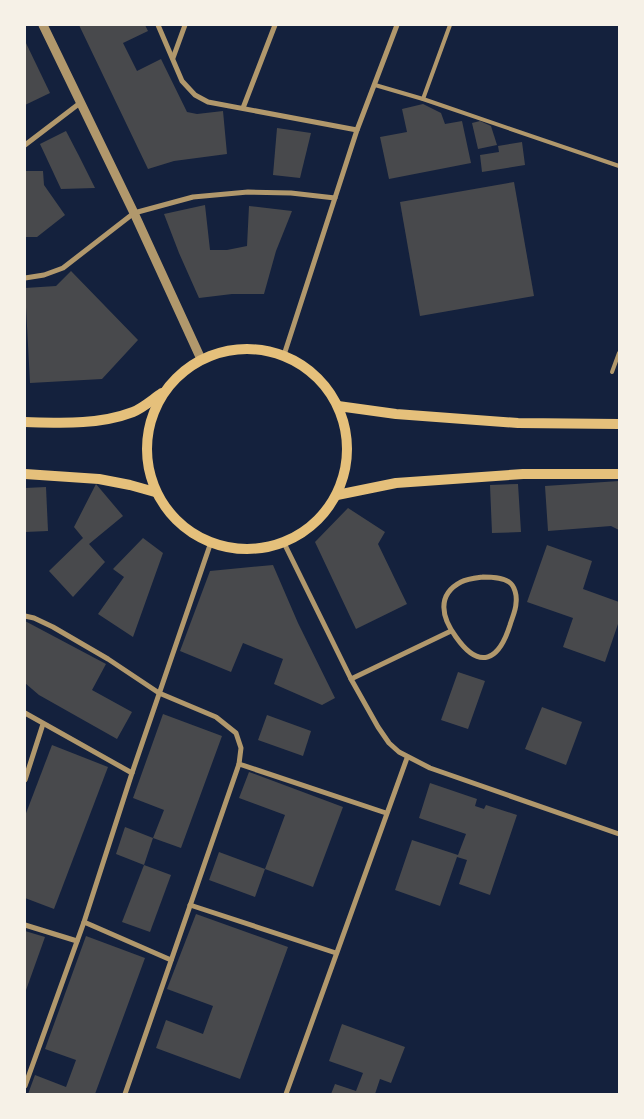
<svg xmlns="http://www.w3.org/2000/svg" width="644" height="1119" font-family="'DejaVu Sans',sans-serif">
<rect width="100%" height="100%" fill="#14213d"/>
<g fill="#48494c">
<polygon points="79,25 145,25 148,31 123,43 137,71 161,59 187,112 197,114 223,111 227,154 174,161 148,169"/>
<polygon points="25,41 50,93 25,105"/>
<polygon points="423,104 441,113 445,124 462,121 471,163 389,179 380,137 407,132 402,109"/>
<polygon points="480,121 491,126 497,145 478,149 472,123"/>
<polygon points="277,128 311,133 300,178 273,175"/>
<polygon points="66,131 79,156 95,188 61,189 40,144"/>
<polygon points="522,142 525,165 482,172 480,155 499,152 498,146"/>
<polygon points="25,171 43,171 44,185 65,215 37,237 25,237"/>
<polygon points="514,182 534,296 420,316 400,202"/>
<polygon points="205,205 210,250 227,250 247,246 249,206 292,211 276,251 264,294 232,294 199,298 179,253 164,214"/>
<polygon points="71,271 138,340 102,379 30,383 25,288 56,286"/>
<polygon points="619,481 619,530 611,526 548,531 545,486"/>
<polygon points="96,484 123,516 89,544 105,562 73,597 49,571 83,538 74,527"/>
<polygon points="518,484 521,532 492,533 490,485"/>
<polygon points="46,487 48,531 25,532 25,488"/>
<polygon points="348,508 385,532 378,544 407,604 356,629 315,542"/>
<polygon points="143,538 163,553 133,637 98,614 124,577 113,569"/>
<polygon points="547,545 592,561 583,589 619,602 619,621 605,662 563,647 573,618 527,602"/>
<polygon points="273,565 298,623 335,698 322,705 274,684 283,659 243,643 231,672 180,651 210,571"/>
<polygon points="25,621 106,664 92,690 132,712 117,739 39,695 25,683"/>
<polygon points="458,672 485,681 468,729 441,720"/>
<polygon points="542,707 582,722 566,765 525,749"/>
<polygon points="163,714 222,736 181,848 153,838 164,810 133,798"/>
<polygon points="267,715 311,731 303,756 258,740"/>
<polygon points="52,745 108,767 54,909 25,898 25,816"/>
<polygon points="249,772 343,807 313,887 265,869 255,897 209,880 219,852 265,869 285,815 239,798"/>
<polygon points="430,783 477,799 475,806 484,809 486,805 517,815 490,895 459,884 467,860 457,857 440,906 395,890 412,840 458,855 466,834 419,818"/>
<polygon points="125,827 153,838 144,865 116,854"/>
<polygon points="144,865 171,875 150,932 122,922"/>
<polygon points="196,914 288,947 240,1079 156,1048 166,1020 203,1034 213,1006 167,989"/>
<polygon points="25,931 45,937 25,993"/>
<polygon points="86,936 145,958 95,1094 28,1094 35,1075 66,1087 76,1060 45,1049"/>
<polygon points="342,1024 405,1047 391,1083 380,1079 375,1094 331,1094 335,1084 356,1091 363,1073 329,1061"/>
</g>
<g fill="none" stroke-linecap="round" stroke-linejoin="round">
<g stroke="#b1986c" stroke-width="4">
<polyline points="375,85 423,99 619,166"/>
<polyline points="423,99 450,25"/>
<polyline points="612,372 619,353"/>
</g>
<g stroke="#b1986c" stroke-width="5">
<polyline points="158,25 182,81 195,95 208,102 357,130"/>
<polyline points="173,58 185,25"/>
<polyline points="243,108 275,25"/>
<polyline points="25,145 80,103"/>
<polyline points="25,278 44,275 63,268 134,213 193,197 248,192 291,193 335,198"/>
<polyline points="284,355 357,130 397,25"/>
<polyline points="284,543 351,679 378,727 389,743 399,752 430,768 619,834"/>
<path d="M 483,577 C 491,577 502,577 509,582 C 515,586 517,596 516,603 C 516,610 512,618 510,625 C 499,660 480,671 456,637 C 442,618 436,595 461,582 C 467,579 476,578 483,577 Z"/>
<polyline points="25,616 34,618 53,627 108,659 159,693 216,717 236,733 241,748 239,764 125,1094"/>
<polyline points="351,679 451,631"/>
<polyline points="25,713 132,773"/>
<polyline points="239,764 386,813"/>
<polyline points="25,780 43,724"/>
<polyline points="190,905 336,953"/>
<polyline points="84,922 171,960"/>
<polyline points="25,925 77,941"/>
<polyline points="25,1086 84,922 132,773 210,545"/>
<polyline points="286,1094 407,758"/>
</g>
<polyline stroke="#b1986c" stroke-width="9" points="43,25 134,213 201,359"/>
<g stroke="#e5c07b" stroke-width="10">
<circle cx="247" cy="449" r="100"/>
<polyline points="338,406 396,414 518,423 619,424"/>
<path d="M 25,422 C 61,423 99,425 133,412 C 143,408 153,399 162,393"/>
<polyline points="25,474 99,479 130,485 155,492"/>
<polyline points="337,495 396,483 523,474 619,474"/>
</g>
</g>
<rect width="644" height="1119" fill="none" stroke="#f6f1e7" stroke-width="52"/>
</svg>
